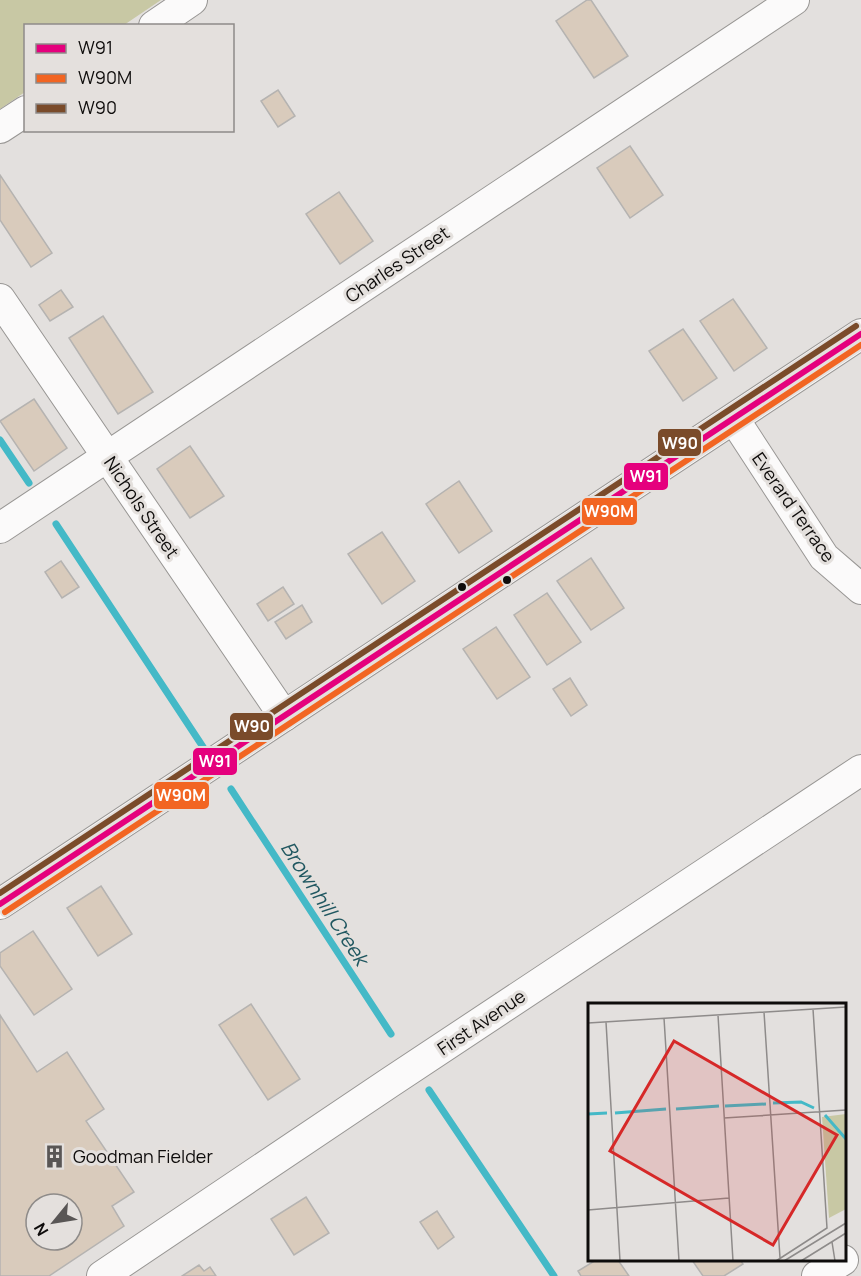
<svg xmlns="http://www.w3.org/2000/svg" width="861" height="1276" font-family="Manrope,sans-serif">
<rect width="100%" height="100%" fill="#e3e0de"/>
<polygon fill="#c8c8a4" points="0,0 161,0 124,25 26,26 25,92 0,109"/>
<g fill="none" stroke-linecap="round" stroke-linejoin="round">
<g stroke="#44b9c7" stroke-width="7">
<polyline points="0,440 29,483"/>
<polyline points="56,524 207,753"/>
<polyline points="231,789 391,1034"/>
<polyline points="429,1090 554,1276"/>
</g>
</g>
<g fill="#d9cbbc" stroke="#b5b3b1" stroke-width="1.5" fill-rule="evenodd">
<polygon points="587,0 591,0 628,56 594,78 556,21"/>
<polygon points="278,90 295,116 278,127 261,101"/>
<polygon points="630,146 663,195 630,218 597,168"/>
<polygon points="0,175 52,253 31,267 0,220"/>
<polygon points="339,192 373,241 340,264 306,214"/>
<polygon points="61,290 73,307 50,321 39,305"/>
<polygon points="733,299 767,348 734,371 700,321"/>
<polygon points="103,316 153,392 118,414 69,338"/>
<polygon points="683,329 717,378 683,401 649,351"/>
<polygon points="34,399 67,448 34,471 0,421"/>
<polygon points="190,446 224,496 190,518 157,469"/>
<polygon points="459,481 492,531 459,553 426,504"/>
<polygon points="382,532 415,581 382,604 348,554"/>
<polygon points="591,558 624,608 591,630 557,581"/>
<polygon points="61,561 79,587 62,598 45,572"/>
<polygon points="283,587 294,604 268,621 257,604"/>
<polygon points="547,593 581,642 547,665 514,615"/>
<polygon points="302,605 312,622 286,639 275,622"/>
<polygon points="496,627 530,677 497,699 463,649"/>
<polygon points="570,678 587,705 571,716 553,689"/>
<polygon points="101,886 132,934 98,956 67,908"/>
<polygon points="33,931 72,989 34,1015 0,966 0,953"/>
<polygon points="251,1004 300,1079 268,1100 219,1025"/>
<path d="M 0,1015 L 37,1072 L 67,1052 L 104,1109 L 86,1121 L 134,1192 L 112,1206 L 124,1226 L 49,1276 L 0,1276 ZM 36,1204 L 72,1204 L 72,1240 L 36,1240 Z"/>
<polygon points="306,1197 329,1233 294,1255 271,1219"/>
<polygon points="437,1211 454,1237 438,1249 420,1222"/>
<polygon points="596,1260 618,1260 629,1276 581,1276 578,1271"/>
<polygon points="692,1260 740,1260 743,1264 724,1276 703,1276"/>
<polygon points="199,1265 204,1271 210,1267 216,1276 182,1276"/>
</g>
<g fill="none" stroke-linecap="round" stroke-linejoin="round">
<defs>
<g id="minor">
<polyline points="154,26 192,0"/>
<polyline points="0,128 26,111"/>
<polyline points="0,299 284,716"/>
<polyline points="734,419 824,557 861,589"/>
<polyline points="0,528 794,0"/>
<polyline points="0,904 861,334"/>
<polyline points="102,1276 389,1083 861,770"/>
<polyline points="817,1276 843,1260"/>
</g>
</defs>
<use href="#minor" stroke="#989694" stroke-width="32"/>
<use href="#minor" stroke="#fbfafa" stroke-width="30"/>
<defs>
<polyline id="bus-1" points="0,904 861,334"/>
<polyline id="bus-2" points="5,912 861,345"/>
<polyline id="bus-3" points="0,893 856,326"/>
</defs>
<use href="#bus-1" stroke="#e4e0dd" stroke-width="10"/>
<use href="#bus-2" stroke="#e4e0dd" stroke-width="10"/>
<use href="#bus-3" stroke="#e4e0dd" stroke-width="10"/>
<use href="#bus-1" stroke="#e5007d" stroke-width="6"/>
<use href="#bus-2" stroke="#f26522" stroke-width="6"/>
<use href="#bus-3" stroke="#7a4b2a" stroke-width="6"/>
</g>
<defs>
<symbol id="building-bare" viewBox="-9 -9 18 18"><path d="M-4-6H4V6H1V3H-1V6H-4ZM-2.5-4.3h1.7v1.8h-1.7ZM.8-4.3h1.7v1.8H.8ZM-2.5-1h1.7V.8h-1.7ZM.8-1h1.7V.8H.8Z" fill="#595655" stroke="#e4e0dd" stroke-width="2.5" paint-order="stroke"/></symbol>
</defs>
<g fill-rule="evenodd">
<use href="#building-bare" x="38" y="1140" width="33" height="33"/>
</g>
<g fill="#0e0c0b" stroke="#e4e0dd" stroke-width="2">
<circle cx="507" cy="580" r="5"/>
<circle cx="462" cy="587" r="5"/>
</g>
<g text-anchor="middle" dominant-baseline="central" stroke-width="6" stroke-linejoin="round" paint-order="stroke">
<g font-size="18" fill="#0e0c0b" stroke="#e4e0dd">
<text transform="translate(397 264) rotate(-34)">Charles Street</text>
<text transform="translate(142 507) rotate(56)">Nichols Street</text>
<text transform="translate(794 507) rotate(55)">Everard Terrace</text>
<text transform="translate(481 1022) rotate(-34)">First Avenue</text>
</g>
<g font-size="18" fill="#0e0c0b" stroke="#e4e0dd" text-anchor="start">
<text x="73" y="1156">Goodman Fielder</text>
</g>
<g font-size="20" font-style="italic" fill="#205760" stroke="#e4e0dd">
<text transform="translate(325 903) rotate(57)">Brownhill Creek</text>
</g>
</g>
<g transform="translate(588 1003)">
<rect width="258" height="258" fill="#e3e0de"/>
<path d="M 258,111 L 258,206 L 241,215 L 234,114 Z" fill="#c8c8a4"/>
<path fill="none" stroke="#44b9c7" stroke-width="3" d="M 185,100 L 213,99 L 226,105M 137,103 L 178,101M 88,106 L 131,103M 27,110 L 78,106M 0,111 L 19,110M 237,112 L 258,136"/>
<path fill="none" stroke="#8e8b8a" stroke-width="1.5" d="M 176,9 L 192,255M 130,12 L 145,258M 76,15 L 91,258M 18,19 L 32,258M 0,20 L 258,4M 136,115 L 258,107M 0,207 L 141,195M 244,239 L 247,258M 188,258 L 239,225 L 225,6M 196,258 L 258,220M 213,258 L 258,230"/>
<path fill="#d62828" fill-opacity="0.15" stroke="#d62828" stroke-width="3" d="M 86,38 L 249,132 L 185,242 L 22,148 Z"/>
<rect width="258" height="258" fill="none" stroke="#0e0c0b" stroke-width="3"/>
</g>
<g stroke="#e4e0dd" stroke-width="2">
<rect x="657" y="428" width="45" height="29" rx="6" fill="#7a4b2a"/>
<rect x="623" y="462" width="46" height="29" rx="6" fill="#e5007d"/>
<rect x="581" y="497" width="57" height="29" rx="6" fill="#f26522"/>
<rect x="229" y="712" width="45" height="29" rx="6" fill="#7a4b2a"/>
<rect x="192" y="747" width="46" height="29" rx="6" fill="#e5007d"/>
<rect x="153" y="781" width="57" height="29" rx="6" fill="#f26522"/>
</g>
<g font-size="16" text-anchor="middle" font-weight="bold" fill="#fff">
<text x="680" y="449">W90</text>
<text x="646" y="482">W91</text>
<text x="609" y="517">W90M</text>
<text x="252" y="732">W90</text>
<text x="215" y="767">W91</text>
<text x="181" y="801">W90M</text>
</g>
<rect x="24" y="24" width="210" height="108" fill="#e4e0dd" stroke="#8e8b89" stroke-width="1.5"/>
<rect x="36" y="44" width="30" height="9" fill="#e5007d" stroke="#8e8b89" stroke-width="1.5"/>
<text x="78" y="54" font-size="18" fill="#0e0c0b">W91</text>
<rect x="36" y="74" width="30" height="9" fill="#f26522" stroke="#8e8b89" stroke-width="1.5"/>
<text x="78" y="84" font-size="18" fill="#0e0c0b">W90M</text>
<rect x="36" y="104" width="30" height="9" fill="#7a4b2a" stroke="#8e8b89" stroke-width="1.5"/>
<text x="78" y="114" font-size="18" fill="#0e0c0b">W90</text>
<g transform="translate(54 1222) rotate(240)"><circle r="28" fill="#e4e0dd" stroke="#8e8b89" stroke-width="1.5"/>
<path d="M0-4.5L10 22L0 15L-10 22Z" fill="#595655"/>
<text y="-9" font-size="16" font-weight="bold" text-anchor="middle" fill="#0e0c0b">N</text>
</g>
</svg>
